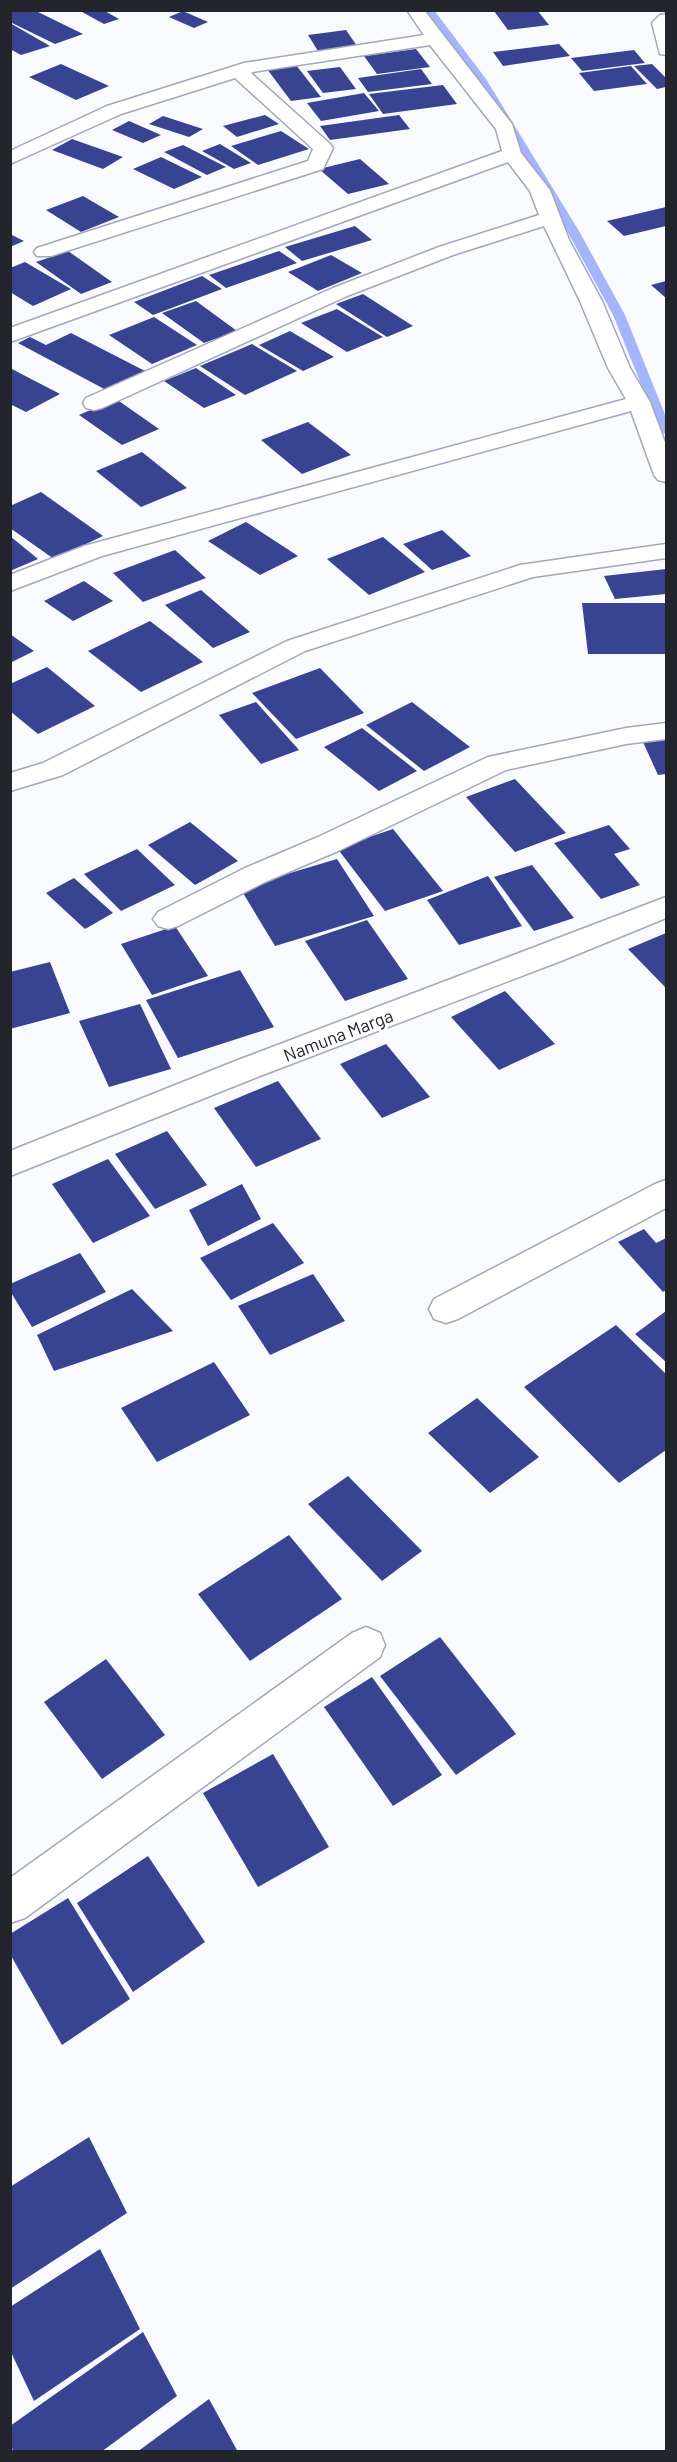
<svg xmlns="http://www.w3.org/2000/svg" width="677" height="2462" font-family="Barlow,sans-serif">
<rect width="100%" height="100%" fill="#f9fafe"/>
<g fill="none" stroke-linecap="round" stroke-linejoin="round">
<polygon fill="#a5b5fc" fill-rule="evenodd" points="425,10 434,10 486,79 579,231 625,315 666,417 666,435 660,431 613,315 567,231 477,80"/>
</g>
<g fill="#384391">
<polygon points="10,10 34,10 83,34 55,44 10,22"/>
<polygon points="85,10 103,10 119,19 104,24 82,12"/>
<polygon points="537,10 549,25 508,30 494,11"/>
<polygon points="183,11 208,22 194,28 169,17"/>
<polygon points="10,23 50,46 21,55 10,49"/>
<polygon points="346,30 357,46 318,51 308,35"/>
<polygon points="559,44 570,56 503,66 493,52"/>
<polygon points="416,49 430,67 377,74 364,56"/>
<polygon points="634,50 645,63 582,71 571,58"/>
<polygon points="61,64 109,86 76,100 29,77"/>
<polygon points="652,64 666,78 666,87 657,89 634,66"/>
<polygon points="296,65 321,97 291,101 267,69"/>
<polygon points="631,66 647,84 594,91 579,73"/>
<polygon points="340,67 356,89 323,93 307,71"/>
<polygon points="421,69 432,84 368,92 358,78"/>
<polygon points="443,85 457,104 383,114 369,94"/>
<polygon points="364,93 379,111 321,121 307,103"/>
<polygon points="265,115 279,124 237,137 223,126"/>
<polygon points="399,115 410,129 330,140 320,126"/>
<polygon points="163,116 203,129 189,137 149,124"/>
<polygon points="129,121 161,135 143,143 112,130"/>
<polygon points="281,131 309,149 258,165 231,146"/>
<polygon points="72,139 123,157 103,169 52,150"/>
<polygon points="220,144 251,163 234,169 202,151"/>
<polygon points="183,145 226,167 207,175 164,152"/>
<polygon points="161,157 202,177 174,189 133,169"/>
<polygon points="360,159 389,184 348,194 319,169"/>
<polygon points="83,196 119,217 81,232 46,210"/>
<polygon points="666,207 666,226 624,236 607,221"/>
<polygon points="355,226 372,240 302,261 285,247"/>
<polygon points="10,234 24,241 10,247"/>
<polygon points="68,251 112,282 81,294 36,262"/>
<polygon points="279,251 297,263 226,288 209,275"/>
<polygon points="331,255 362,273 318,291 288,272"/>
<polygon points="25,262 71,289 33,306 10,292 10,268"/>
<polygon points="202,276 222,289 153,315 134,302"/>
<polygon points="666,281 666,298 651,285"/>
<polygon points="363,294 413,326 387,337 336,304"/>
<polygon points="196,301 237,331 204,343 162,313"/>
<polygon points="337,309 383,337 347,352 301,323"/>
<polygon points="154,317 197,345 152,364 109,335"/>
<polygon points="290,331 334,357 303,371 259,345"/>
<polygon points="71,333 145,371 108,391 18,343 30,337 46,345"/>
<polygon points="252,344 297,371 245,395 200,366"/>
<polygon points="10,368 60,394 26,412 10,404"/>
<polygon points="196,368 236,395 204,408 164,381"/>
<polygon points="116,399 159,429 122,445 79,415"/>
<polygon points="308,422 351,455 302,474 261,440"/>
<polygon points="142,452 187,488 141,507 96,471"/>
<polygon points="41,492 103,536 54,559 10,528 10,506"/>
<polygon points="246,522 298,556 260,575 208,541"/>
<polygon points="442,530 471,556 432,570 403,544"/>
<polygon points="10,536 38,559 10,571"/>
<polygon points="383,537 425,572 369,595 327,559"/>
<polygon points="175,550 206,578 143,602 113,573"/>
<polygon points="666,569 666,594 615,599 604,576"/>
<polygon points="84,581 113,601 73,621 44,601"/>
<polygon points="201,590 250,632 213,648 165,605"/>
<polygon points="582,603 666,603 666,654 588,654"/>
<polygon points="150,621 203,662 141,692 88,651"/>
<polygon points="10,634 34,651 10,663"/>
<polygon points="47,667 95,706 38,734 10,711 10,684"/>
<polygon points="320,668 364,713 296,739 252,693"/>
<polygon points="256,702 299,750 261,764 219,715"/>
<polygon points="412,702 470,747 424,771 366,725"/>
<polygon points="362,728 417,771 379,791 324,747"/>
<polygon points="666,739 666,774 658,775 643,742"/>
<polygon points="515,779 566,833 515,852 466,797"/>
<polygon points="190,822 238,861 195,885 148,845"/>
<polygon points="609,825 630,849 614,854 640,885 601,899 554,843"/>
<polygon points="393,829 443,891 385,911 337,848"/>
<polygon points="137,849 175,885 121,911 84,874"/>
<polygon points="337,859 374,916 275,946 240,888"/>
<polygon points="532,865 574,918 534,931 494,877"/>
<polygon points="488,876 522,926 459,945 427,900"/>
<polygon points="74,878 113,913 85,929 46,893"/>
<polygon points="367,920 408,979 345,1001 305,941"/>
<polygon points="175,926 208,976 152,995 121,944"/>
<polygon points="666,933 666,988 628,949"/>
<polygon points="50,962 70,1013 10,1029 10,972"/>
<polygon points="240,970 274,1027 178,1058 146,1000"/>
<polygon points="505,991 555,1044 499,1070 451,1017"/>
<polygon points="140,1004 171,1069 109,1087 79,1021"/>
<polygon points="386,1044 430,1097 382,1118 340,1064"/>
<polygon points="278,1081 321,1139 256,1167 214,1108"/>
<polygon points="167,1131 207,1185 155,1209 115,1154"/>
<polygon points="108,1159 150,1216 93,1243 52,1184"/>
<polygon points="242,1184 261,1219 208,1246 189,1210"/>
<polygon points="273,1223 304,1263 231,1300 200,1258"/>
<polygon points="644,1229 656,1243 666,1238 666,1290 663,1292 618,1242"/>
<polygon points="80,1253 106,1292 32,1327 10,1291 10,1284"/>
<polygon points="313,1274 345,1321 270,1355 238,1306"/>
<polygon points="132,1289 173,1331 54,1371 37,1335"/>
<polygon points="666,1311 666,1362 635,1334"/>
<polygon points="616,1325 666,1374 666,1450 619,1483 524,1387"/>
<polygon points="214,1362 250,1415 157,1462 121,1408"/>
<polygon points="477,1398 539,1457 490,1493 428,1433"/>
<polygon points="348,1476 422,1551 382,1581 308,1504"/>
<polygon points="289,1535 342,1599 250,1661 198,1594"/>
<polygon points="440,1637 516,1734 456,1775 380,1676"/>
<polygon points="106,1659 165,1735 102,1779 44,1702"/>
<polygon points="372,1677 442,1775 393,1806 324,1707"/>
<polygon points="273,1754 329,1847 258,1887 203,1793"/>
<polygon points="148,1856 205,1942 133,1992 77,1903"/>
<polygon points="68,1898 130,1999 62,2045 10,1954 10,1934"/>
<polygon points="89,2137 127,2213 10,2289 10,2187"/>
<polygon points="100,2249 140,2329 34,2401 10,2350 10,2307"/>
<polygon points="143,2332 177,2396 101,2452 14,2452 10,2445 10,2426"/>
<polygon points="209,2399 238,2452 137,2452"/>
</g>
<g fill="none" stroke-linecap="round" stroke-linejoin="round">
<defs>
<g id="street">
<polygon points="407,10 424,10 512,124 521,153 550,190 569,240 602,301 630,368 650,402 666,445 666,482 658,480 654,475 631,411 102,556 10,591 10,575 84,546 626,399 608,368 580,301 544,226 453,255 347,296 102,408 94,410 86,408 83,403 86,398 333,288 439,247 539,215 530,191 508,162 10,342 10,328 502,151 496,129 430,45 253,72 251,73 330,144 333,148 323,169 51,256 37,256 34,252 37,248 308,161 313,149 235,78 121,114 10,164 10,151 107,106 244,63 424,35"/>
<polygon points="666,14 666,55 660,54 652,23 660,15"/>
<polygon points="666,544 666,558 533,577 305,651 63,775 10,791 10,773 43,763 287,641 520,565"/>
<polygon points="666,723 666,739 626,744 506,770 338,851 265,882 178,926 168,929 158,926 153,919 158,912 245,868 318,837 488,757 626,728"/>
<polygon points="666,897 666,918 561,961 260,1076 10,1176 10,1151 238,1060"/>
<polygon points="666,1180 666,1208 458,1319 446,1323 434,1319 429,1309 434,1299 655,1184"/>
<polygon points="366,1627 380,1633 385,1645 380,1657 25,1918 10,1923 10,1878 352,1633"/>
</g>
</defs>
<use href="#street" stroke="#a2a7ba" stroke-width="3"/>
<use href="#street" fill="#fff" fill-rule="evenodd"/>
</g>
<g text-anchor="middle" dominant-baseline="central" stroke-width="6" stroke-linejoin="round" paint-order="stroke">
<g font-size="18" fill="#23252d" stroke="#fff">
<text transform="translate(338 1035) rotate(-21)">Namuna Marga</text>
</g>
</g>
<rect width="677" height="2462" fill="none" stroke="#23252d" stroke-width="24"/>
</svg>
